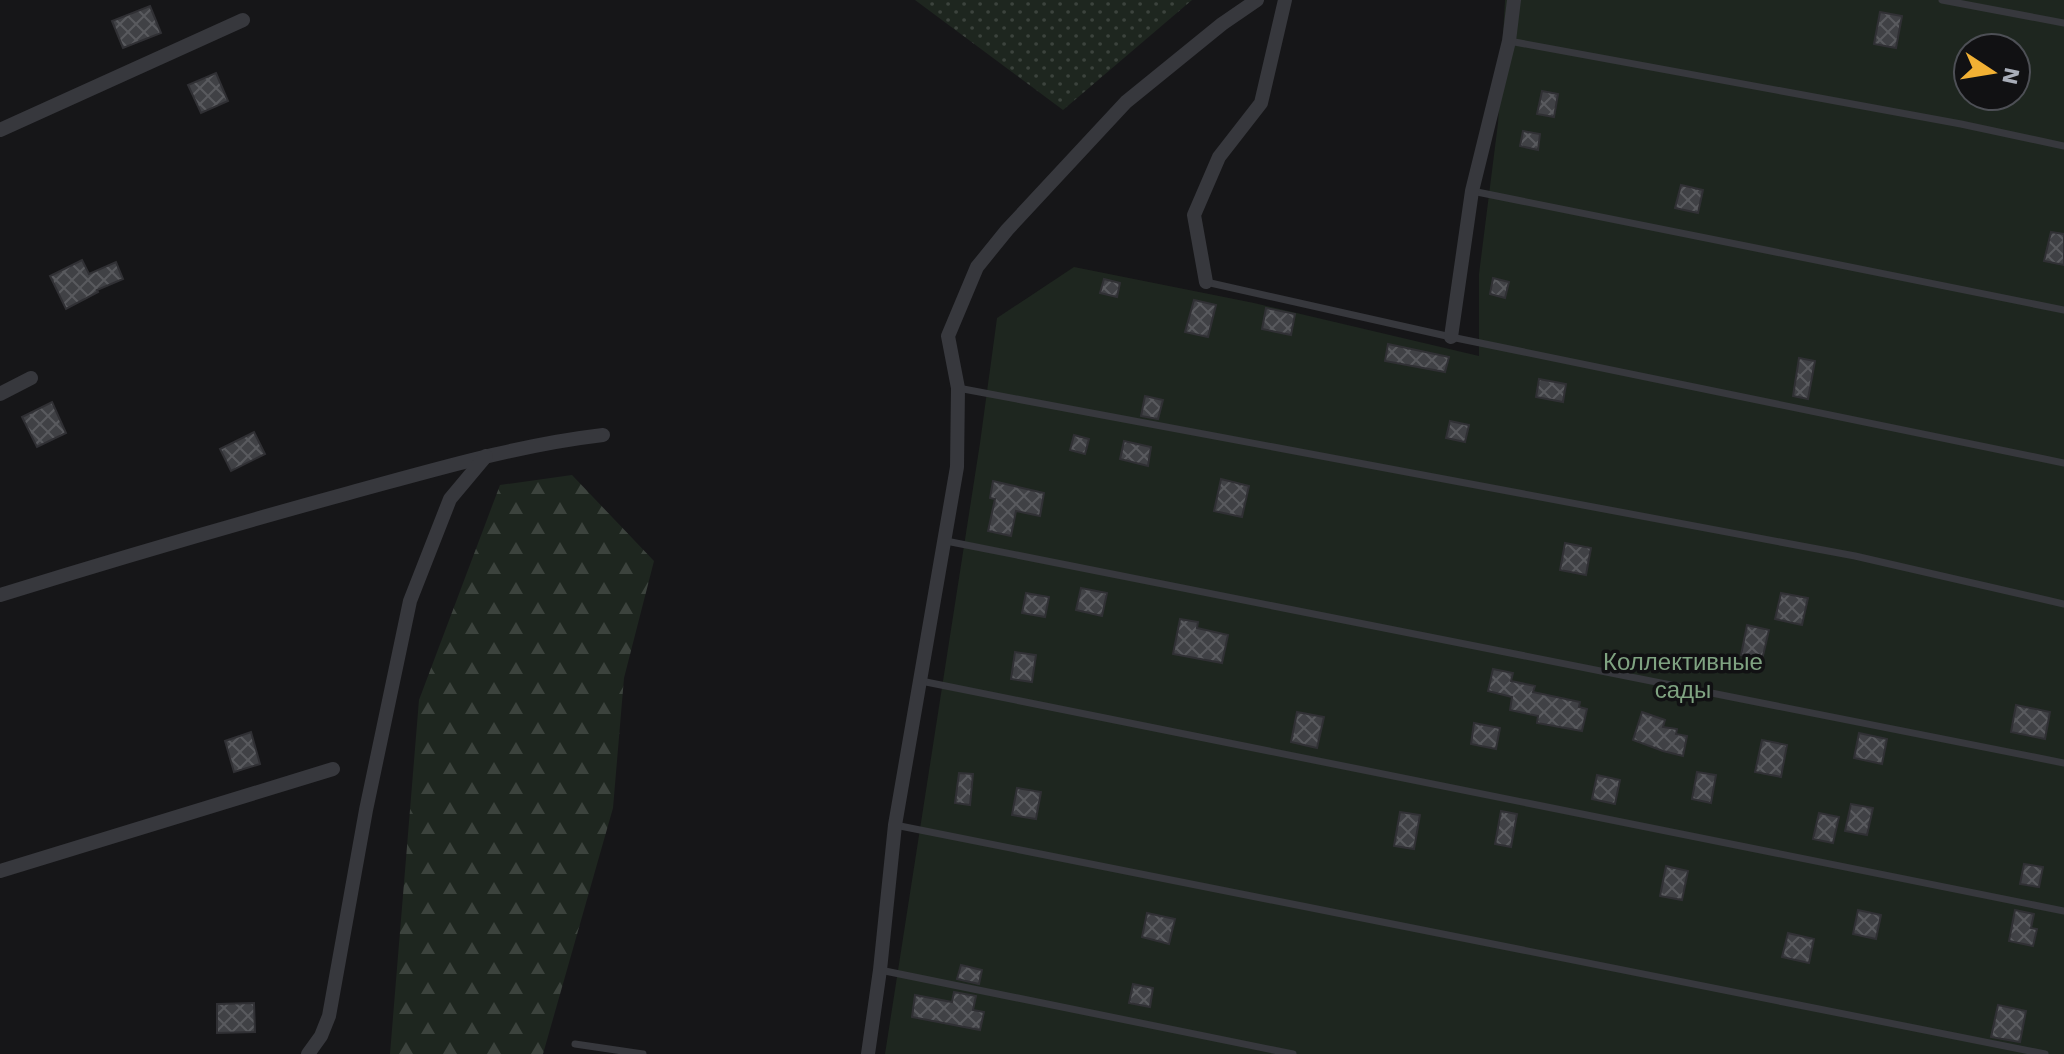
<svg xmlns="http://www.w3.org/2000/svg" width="2064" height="1054" font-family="'Work Sans',sans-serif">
<defs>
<pattern id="grass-dots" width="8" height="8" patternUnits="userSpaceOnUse" patternTransform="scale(2)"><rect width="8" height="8" fill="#1e261f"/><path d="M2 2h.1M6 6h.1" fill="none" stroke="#3c433d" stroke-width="1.8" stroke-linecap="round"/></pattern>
<pattern id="forest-firs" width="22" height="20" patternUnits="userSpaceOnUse" patternTransform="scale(2)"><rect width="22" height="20" fill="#1e261f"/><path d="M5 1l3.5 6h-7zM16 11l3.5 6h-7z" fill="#3c433d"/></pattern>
<pattern id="building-cross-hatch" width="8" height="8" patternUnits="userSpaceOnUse" patternTransform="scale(2)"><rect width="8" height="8" fill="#404145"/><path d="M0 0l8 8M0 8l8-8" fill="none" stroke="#595a5e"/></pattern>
</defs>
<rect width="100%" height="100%" fill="#161618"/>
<polygon fill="url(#grass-dots)" points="915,0 1192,0 1063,110"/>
<polygon fill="url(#forest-firs)" points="572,475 654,561 624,678 613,808 543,1054 390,1054 419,700 500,485"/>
<path fill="#1e261f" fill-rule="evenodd" d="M 1505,0 L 2064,0 L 2064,1054 L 885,1054 L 980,443 L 997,318 L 1074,267 L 1254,303 L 1479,356 L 1479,274 L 1498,123 ZM 1968,48 L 2016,48 L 2016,96 L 1968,96 Z"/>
<g fill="url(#building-cross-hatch)" stroke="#303034" stroke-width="2">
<polygon points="150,6 161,33 123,48 112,21"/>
<polygon points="1880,12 1902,16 1896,48 1874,44"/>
<polygon points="216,73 228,101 201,113 188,85"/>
<polygon points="1542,91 1558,94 1554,117 1537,114"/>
<polygon points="1523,131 1540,134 1538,150 1520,146"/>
<polygon points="1681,185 1703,190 1698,213 1675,208"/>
<polygon points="2051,232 2064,234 2064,265 2044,261"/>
<polygon points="82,260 89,274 116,262 123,279 97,290 98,292 66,309 50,276"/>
<polygon points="1493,278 1509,282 1505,298 1490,294"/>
<polygon points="1104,279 1120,283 1117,297 1100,293"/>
<polygon points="1194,300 1216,305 1208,337 1185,332"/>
<polygon points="1266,308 1295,314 1291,335 1262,329"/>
<polygon points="1388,344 1449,357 1445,372 1385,361"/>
<polygon points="1799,358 1815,361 1808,399 1793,396"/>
<polygon points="1539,379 1566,384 1563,402 1536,397"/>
<polygon points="1145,396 1163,400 1158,419 1141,416"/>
<polygon points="52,402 66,433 37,447 22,417"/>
<polygon points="1450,421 1469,425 1465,442 1446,438"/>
<polygon points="254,432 265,454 231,471 220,449"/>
<polygon points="1074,435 1089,439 1085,454 1070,450"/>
<polygon points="1124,441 1151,447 1148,466 1120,459"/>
<polygon points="1221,479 1249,486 1242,517 1214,511"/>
<polygon points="993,481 1044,493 1040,516 1016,511 1011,536 988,531 995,499 990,498"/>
<polygon points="1565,543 1591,548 1586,575 1560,570"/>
<polygon points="1081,588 1107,593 1102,616 1076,610"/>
<polygon points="1026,593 1049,597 1045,617 1022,613"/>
<polygon points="1781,593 1808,598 1802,625 1775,619"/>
<polygon points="1180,619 1198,622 1197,628 1228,635 1222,663 1173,654"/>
<polygon points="1747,625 1769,630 1762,660 1741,655"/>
<polygon points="1015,652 1036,655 1032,682 1011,679"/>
<polygon points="1493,669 1513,673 1511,681 1535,686 1533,692 1580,702 1579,707 1587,709 1582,731 1537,723 1538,716 1510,710 1512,697 1488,691"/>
<polygon points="2016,705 2050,712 2045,739 2011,732"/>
<polygon points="1297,712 1324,717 1317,748 1291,742"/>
<polygon points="1642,712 1665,720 1663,727 1677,729 1676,734 1687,736 1683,756 1663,751 1633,740"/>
<polygon points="1474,723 1500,728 1496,749 1471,744"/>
<polygon points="251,732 260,764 234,772 225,741"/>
<polygon points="1859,733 1887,739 1882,764 1854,758"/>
<polygon points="1762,740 1787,745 1781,777 1755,772"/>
<polygon points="1697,772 1716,775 1711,803 1692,799"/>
<polygon points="959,773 973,774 970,805 955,803"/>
<polygon points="1597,775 1620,780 1615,804 1592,799"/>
<polygon points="1017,788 1041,792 1036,819 1012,815"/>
<polygon points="1851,804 1873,808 1867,835 1845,831"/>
<polygon points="1501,811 1517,814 1511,847 1495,844"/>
<polygon points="1400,812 1420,815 1414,849 1394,846"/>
<polygon points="1819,813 1839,817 1833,843 1813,839"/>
<polygon points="2024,864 2043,867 2039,887 2020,884"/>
<polygon points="1666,866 1688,871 1682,900 1660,896"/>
<polygon points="1858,910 1881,915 1876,939 1853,934"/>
<polygon points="2015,910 2034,914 2031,928 2037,929 2033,946 2009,941"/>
<polygon points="1147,913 1175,919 1169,944 1142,937"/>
<polygon points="1788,933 1814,939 1809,963 1782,957"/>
<polygon points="961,965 982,970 979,984 957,979"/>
<polygon points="1133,984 1153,988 1150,1007 1129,1003"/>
<polygon points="954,992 976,996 973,1010 984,1012 980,1030 912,1017 915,995 952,1002"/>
<polygon points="254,1003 255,1032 217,1033 217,1004"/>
<polygon points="1998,1005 2026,1011 2020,1042 1991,1037"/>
</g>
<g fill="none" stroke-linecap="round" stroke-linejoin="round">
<g stroke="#37383d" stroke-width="7">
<polyline points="1942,0 2064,23"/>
<polyline points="1509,41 1961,124 2064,146"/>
<polyline points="1472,191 2064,310"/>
<polyline points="1206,282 1451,337 2064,463"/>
<polyline points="958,388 1855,556 2064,604"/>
<polyline points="946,541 2064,763"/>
<polyline points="921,681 2064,911"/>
<polyline points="895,825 2045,1054"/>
<polyline points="880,970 1293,1054"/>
<polyline points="575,1044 643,1054"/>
</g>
<g stroke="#37383d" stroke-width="14">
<polyline points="0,130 243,20"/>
<polyline points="1206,282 1194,215 1219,157 1261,103 1285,0"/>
<polyline points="1451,337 1472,191 1509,41 1514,0"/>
<polyline points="0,394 31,378"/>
<path d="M 0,595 C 116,559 232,525 349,493 C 434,470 517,445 603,435"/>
<polyline points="0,871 333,769"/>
<polyline points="308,1054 321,1036 329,1016 366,810 410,601 450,499 486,456"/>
<polyline points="868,1054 880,970 895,825 957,467 958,388 948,336 977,267 1007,230 1126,102 1222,24 1257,0"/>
</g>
</g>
<g text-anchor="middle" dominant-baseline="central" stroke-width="7" stroke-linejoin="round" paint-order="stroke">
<g font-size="24" fill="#7fa381" stroke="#111113">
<text x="1683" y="662">Коллективные<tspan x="1683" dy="28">сады</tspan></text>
</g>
</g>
<g transform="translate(1992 72) rotate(102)"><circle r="38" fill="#111113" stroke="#4d4f55" stroke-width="2"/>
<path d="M0-6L14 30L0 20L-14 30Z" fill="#f2b134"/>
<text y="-12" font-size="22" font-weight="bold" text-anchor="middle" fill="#a8adb8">N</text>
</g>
</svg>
